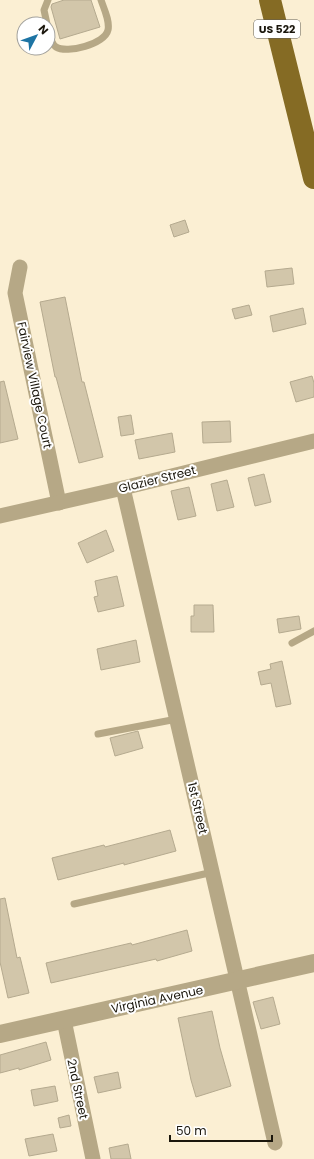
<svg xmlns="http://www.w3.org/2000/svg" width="314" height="1159" font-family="Poppins,sans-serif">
<rect width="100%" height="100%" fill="#fbefd3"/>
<g fill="#d2c6aa" stroke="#b5aa8f">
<polygon points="64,0 91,0 100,27 60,39 51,7 52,4"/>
<polygon points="185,220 189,232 174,237 170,225"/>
<polygon points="292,268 294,284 267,287 265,271"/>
<polygon points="65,297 82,382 84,382 103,457 79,463 56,377 55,377 40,302"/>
<polygon points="249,305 252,315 235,319 232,309"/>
<polygon points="303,308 306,324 273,332 270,316"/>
<polygon points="312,376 314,383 314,397 296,402 290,382"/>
<polygon points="4,381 18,439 0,443 0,382"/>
<polygon points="131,415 134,434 121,436 118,417"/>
<polygon points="230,421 231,442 203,443 202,422"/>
<polygon points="172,433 175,452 139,459 135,440"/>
<polygon points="264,474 271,502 255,506 248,478"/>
<polygon points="227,480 234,507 217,511 211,484"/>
<polygon points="189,487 196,516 178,520 171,491"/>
<polygon points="106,530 114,551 87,563 78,543"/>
<polygon points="117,576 124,606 98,612 94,597 98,596 95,581"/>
<polygon points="194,605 213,605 214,632 191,632 191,616 194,616"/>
<polygon points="299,616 301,629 279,633 277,619"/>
<polygon points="136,640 140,662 101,670 97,649"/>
<polygon points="282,661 291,704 276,707 271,683 261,685 258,672 271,669 270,664"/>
<polygon points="138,731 143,748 115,756 110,738"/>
<polygon points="170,830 176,851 124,865 124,863 58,880 52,858 104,845 105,847"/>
<polygon points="5,898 17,958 20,957 29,993 8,998 0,962 0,899"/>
<polygon points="187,930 192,951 157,961 156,959 51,983 46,963 131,943 132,945"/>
<polygon points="273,997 280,1024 261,1029 253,1002"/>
<polygon points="212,1011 220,1048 231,1086 196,1097 191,1080 178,1018"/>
<polygon points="46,1042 51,1060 19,1070 19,1068 0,1073 0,1055"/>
<polygon points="118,1072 121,1088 98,1093 94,1077"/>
<polygon points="55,1086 58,1101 34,1106 31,1090"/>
<polygon points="69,1115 71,1126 60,1128 58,1118"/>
<polygon points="53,1134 57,1151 29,1156 25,1139"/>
<polygon points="128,1144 131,1159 111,1159 109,1148"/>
</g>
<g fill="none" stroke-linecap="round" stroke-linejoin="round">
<g stroke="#b6a886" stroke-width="7">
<polyline points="47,24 44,10 48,0"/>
<path d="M 48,27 C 50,34 50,43 56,47 C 67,54 105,44 108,30 C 110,21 104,9 101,0"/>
<polyline points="292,643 314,631"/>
<polyline points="98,734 177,719"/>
<polyline points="74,904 213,872"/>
</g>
<g stroke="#b6a886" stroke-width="15">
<polyline points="20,267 15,293 59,503"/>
<polyline points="123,488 275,1143"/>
<polyline points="0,516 123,488 314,441"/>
<polyline points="64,1020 93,1159"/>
</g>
<polyline stroke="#b6a886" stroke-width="18" points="0,1034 314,963"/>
<polyline stroke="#856b24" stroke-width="22" points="270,0 314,178"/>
</g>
<g text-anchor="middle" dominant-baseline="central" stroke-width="4" stroke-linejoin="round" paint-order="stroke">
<rect fill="#fff" stroke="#5f5c55" stroke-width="1" x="254" y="20" width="46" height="18" rx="3"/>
<g font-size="11" font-weight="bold" fill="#1a160c">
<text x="277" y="29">US 522</text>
</g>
<g font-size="12" fill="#1a160c" stroke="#fff">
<text transform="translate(35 385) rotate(78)">Fairview Village Court</text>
<text transform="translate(157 479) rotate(-14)">Glazier Street</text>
<text transform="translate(198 808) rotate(77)">1st Street</text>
<text transform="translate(157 999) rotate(-12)">Virginia Avenue</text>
<text transform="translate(78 1089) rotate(78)">2nd Street</text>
</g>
</g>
<g transform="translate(36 36) rotate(49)"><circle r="19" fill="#ffffff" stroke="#a3a29e"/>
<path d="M0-3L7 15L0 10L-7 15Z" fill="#1d74a4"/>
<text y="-6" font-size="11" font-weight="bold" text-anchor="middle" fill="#1a160c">N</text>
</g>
<path d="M170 1135v6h102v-6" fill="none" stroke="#1a160c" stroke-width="2"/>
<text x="176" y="1135" font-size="12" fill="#1a160c" stroke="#ffffff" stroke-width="3" paint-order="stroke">50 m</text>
</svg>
